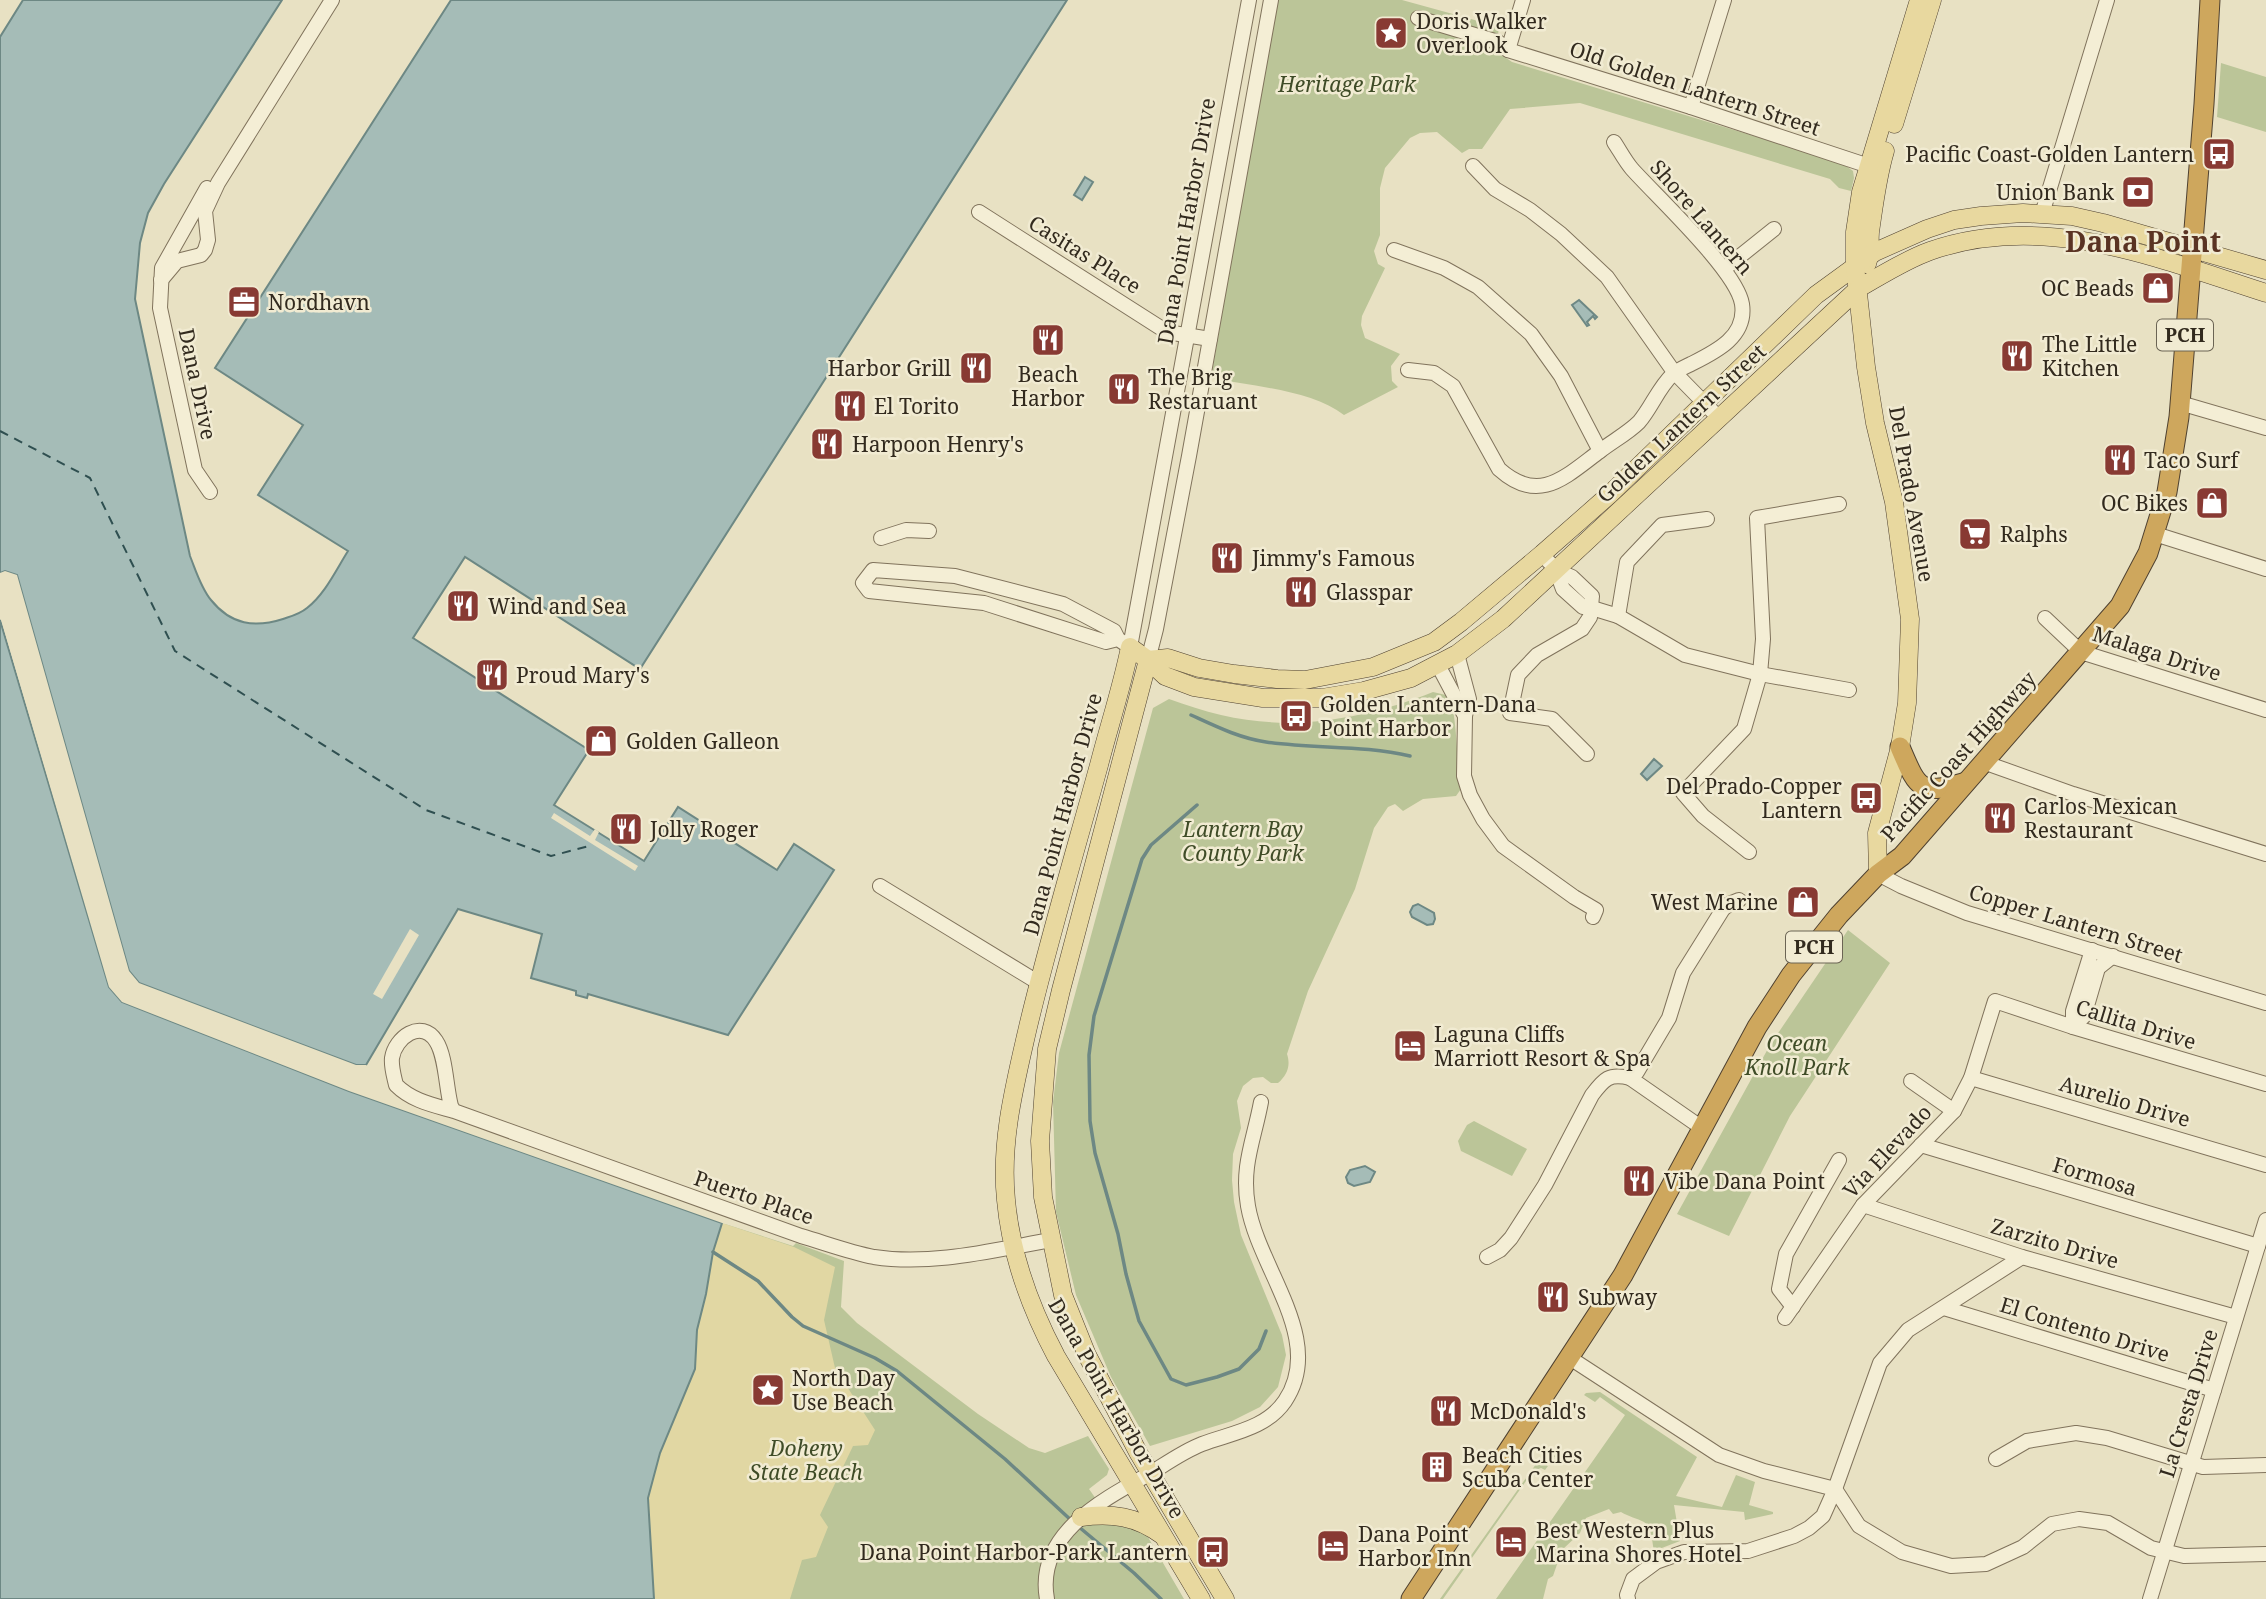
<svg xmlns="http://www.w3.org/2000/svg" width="2266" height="1599" font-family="'Noto Serif',serif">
<rect width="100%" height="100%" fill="#e8e1c3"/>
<g fill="#bbc598">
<path d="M 1277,0 L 1402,0 L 1500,27 L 1493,49 L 1512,62 L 1842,163 L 1853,171 L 1854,178 L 1851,191 L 1839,188 L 1830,179 L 1580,103 L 1510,109 L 1482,149 L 1469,149 L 1462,153 L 1437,132 L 1420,133 L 1410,138 L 1385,168 L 1380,188 L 1380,235 L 1374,251 L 1378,264 L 1385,268 L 1362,316 L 1361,325 L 1365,338 L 1400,354 L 1391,366 L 1392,381 L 1398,387 L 1344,415 C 1312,390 1251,386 1211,378 Z"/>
<polygon points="2221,63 2266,77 2266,132 2217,117"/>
<path d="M 1433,692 L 1450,696 C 1458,727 1456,758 1461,789 L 1456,796 L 1423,799 L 1403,811 L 1395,804 L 1388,807 L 1374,828 L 1355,889 L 1308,991 L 1287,1054 C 1291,1066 1287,1075 1278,1083 L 1271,1083 L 1263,1077 L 1253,1078 L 1243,1086 L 1237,1101 L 1241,1128 L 1233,1154 L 1232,1180 L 1234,1202 L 1241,1235 L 1282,1335 L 1286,1355 L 1278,1387 L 1260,1407 L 1232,1421 L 1150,1446 L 1111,1377 L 1076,1295 L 1056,1212 L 1053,1102 L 1059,1053 L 1153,708 L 1169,699 C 1186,705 1204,711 1221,715 C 1293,732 1365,719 1433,692 Z"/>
<polygon points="1848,930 1890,963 1790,1116 1729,1236 1677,1214 1770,1045"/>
<polygon points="1474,1121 1527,1149 1512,1176 1461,1151 1458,1141 1467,1125"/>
<polygon points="722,1223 793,1246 796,1243 844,1261 841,1307 857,1323 978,1414 1029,1448 1045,1453 1088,1436 1109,1469 1107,1475 1089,1489 1110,1519 1145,1532 1184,1599 654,1599 648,1498 676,1412"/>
<path d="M 1600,1392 L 1697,1457 L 1676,1496 L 1722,1507 L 1736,1475 L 1755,1482 L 1749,1505 L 1773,1512 L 1773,1514 L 1745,1520 L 1744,1512 L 1674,1505 L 1680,1541 L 1654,1551 C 1652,1542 1652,1527 1644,1522 C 1637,1518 1629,1517 1621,1512 L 1613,1514 L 1609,1509 L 1586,1518 L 1580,1533 L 1562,1550 L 1553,1576 L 1548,1579 L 1543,1599 L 1496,1599 L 1625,1415 L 1600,1397 L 1595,1402 L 1584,1395 L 1586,1393 Z"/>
<polygon points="1546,1450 1555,1456 1552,1460 1548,1458 1545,1464 1548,1466 1545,1470 1541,1468 1533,1471 1443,1599 1440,1599"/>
</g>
<polygon fill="#e1d7a3" points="722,1223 794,1247 835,1267 824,1320 835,1368 875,1430 868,1445 853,1446 820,1515 828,1527 816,1557 802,1560 790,1599 654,1599 648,1498 660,1453 695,1369 697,1330 706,1294 713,1252"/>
<g fill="#a5bcb7" stroke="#6d8884" stroke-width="2">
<path d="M 23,0 L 282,0 L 164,184 L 148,213 L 140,243 L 135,299 L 190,556 C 196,571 201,588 211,600 C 231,625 255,628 283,619 C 292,616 300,614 307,608 C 325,594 336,570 348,551 L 258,495 L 303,425 L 215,368 L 451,0 L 1067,0 L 640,669 L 465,557 L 413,638 L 589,750 L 554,805 L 644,861 L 678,807 L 777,870 L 794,844 L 834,870 L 728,1035 L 588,994 L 587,998 L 576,995 L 576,991 L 531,978 L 542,934 L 458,909 L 366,1065 L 356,1065 L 139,983 L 129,971 L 17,575 L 5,571 L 0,573 L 0,37 Z"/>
<polygon points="1085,177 1093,182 1082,200 1074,195"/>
<polygon points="1579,300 1597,317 1595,319 1593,316 1587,322 1589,325 1587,326 1572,305"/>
<polygon points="0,620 109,987 122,1002 349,1091 722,1223 713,1252 706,1294 697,1330 695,1369 660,1453 648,1498 654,1599 0,1599"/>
<polygon points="1654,759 1662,766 1647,780 1641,774"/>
<polygon points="1418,904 1434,913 1435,919 1433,924 1427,925 1412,917 1410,912 1413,906"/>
<polygon points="1365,1166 1375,1172 1370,1182 1354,1186 1348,1183 1346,1177 1350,1170"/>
</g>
<g fill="#e8e1c3">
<polygon points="5,571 17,575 129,971 139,983 356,1065 366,1065 369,1067 354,1068 138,986 127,973 14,578 5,574 0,576 0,573"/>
<polygon points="0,616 3,619 112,985 124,999 350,1087 723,1220 725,1224 349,1091 122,1002 109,987"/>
<polygon points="554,813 590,836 595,829 599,832 595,840 638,866 635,871 551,818"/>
<polygon points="410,929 419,935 382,999 373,994"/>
</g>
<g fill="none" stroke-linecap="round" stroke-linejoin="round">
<g stroke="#6d8884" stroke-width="3.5">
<path d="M 1191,715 C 1215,726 1239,738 1266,742 C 1315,749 1363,745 1410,756"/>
<polyline points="1197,805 1151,845 1142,859 1094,1016 1089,1055 1090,1121 1095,1153 1118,1234 1126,1274 1139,1321 1171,1379 1186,1385 1217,1377 1239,1369 1259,1349 1266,1331"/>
<polyline points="713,1252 758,1281 792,1317 803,1326 875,1358 897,1371 1005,1459 1073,1522"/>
<polyline points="1079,1527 1134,1573 1161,1599"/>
</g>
<polyline stroke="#2f4f50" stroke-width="2" stroke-dasharray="9 7" stroke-linecap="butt" points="0,431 90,478 175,651 426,810 551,856 593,845"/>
<defs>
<g id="minor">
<polyline points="1418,18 1498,42 1508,50 1691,107 1878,169"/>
<polyline points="1508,50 1523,0"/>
<polyline points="1691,107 1724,0"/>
<polyline points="1473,166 1495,189 1530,210 1561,234 1607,277 1674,372 1719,418"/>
<polyline points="207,188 162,268 160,308 195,470 210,492"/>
<polyline points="979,212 1167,332 1210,339"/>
<polyline points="2042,214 2107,0"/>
<polyline points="1394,250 1444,268 1478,287 1531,334 1561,376 1600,451"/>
<polyline points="1724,269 1774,229"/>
<polyline points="161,280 177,261 201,255 205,250 208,240 205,211 218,183 332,0"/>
<path d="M 1408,370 L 1434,373 L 1453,386 L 1499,469 C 1539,505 1565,477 1600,451 C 1613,441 1628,433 1639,422 C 1652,407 1658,388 1673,374 C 1678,370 1685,367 1691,364 C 1715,352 1747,337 1742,304 C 1737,271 1657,197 1632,169 C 1625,161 1620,151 1614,142"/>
<polyline points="2180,403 2266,428"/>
<polyline points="2155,534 2266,569"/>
<polyline points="881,538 906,530 929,531"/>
<polyline points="1542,554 1556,570 1572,577 1592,596 1590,617 1582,629 1537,655 1518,675 1510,713 1552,719 1587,754"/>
<polyline points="1556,570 1563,589 1583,607 1592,608 1618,616 1685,655 1760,674 1849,690"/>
<polyline points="1618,616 1627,562 1662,525 1707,519"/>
<polyline points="2045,618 2081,652 2266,710"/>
<polyline points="1118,639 1106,642 984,603 869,591 863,583 873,570 955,576 1063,604 1114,631 1118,639 1130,647 1249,0"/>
<polyline points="1457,654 1469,699 1465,716 1464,776 1470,795 1483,819 1503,846 1574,897 1596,910 1593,917"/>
<polyline points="1148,660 1156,629 1189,456 1271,0"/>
<polyline points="1438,665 1465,716"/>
<polyline points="1983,762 2073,794 2266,854"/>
<polyline points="1749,852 1703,816 1683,793 1744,729 1760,674 1763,639 1757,518 1839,504"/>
<polyline points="1878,874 1901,886 1967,913 2266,1003"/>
<polyline points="880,886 1039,983"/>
<polyline points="2092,950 2073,1011 2073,1027 2084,1016 2098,968 2113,956"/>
<polyline points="1630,1078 1702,1128"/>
<polyline points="1971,1078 2266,1165"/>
<polyline points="1911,1081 1954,1111"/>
<path d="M 454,1111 L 451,1106 C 446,1088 446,1056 436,1041 C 421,1018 395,1038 392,1058 C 391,1067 394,1076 396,1085 C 412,1101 433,1105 454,1111 L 801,1236 C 825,1243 849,1252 874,1257 C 932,1266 994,1250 1051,1240"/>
<polyline points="1921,1145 2258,1246"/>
<polyline points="1863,1205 2022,1257 2236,1317"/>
<path d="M 1487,1257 L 1500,1250 L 1511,1238 L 1545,1185 L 1592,1095 C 1604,1079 1609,1073 1630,1078 L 1637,1072 L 1669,1018 L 1683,973 L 1723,909 L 1729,904 L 1739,900"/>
<polyline points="1793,1307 1779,1289 1786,1254 1839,1160"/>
<polyline points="1944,1308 2214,1390"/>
<polyline points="1785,1318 1863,1205 1954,1111 1971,1078 1995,1001 2073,1027 2266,1084"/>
<polyline points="1570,1358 1719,1455 1764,1471 1835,1489 1859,1526 1902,1552 1951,1566 1986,1564 2023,1547 2052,1524 2079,1519 2108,1523 2151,1548 2184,1556 2266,1554"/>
<polyline points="1996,1459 2027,1441 2076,1433 2107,1438 2203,1467 2266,1465"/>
<path d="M 1047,1599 C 1035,1534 1104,1499 1151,1473 C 1167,1463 1184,1451 1202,1444 C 1231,1433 1266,1429 1285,1401 C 1326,1340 1259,1270 1248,1206 C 1241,1166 1254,1140 1261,1102"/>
<polyline points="1628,1599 1627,1595 1633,1579 1656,1562 1684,1552 1748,1551 1794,1536 1809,1528 1823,1516 1835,1489 1880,1363 1908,1330 2022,1257"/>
<polyline points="2150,1599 2266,1220"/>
</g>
<g id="major">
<polyline points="1894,124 1932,0"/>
<path d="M 1867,264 C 1871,253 1869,244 1870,232 C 1874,205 1877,178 1885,151"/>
<polyline points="1148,660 1168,658 1199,668 1234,674 1277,679 1305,680 1373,667 1434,642 1461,622 1542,554 1609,495 1816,295 1875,252 1927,229 1954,220 1981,216 2023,213 2072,216 2103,223 2266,270"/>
<polyline points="1148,660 1061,990 1047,1049 1040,1141 1043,1197 1063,1295 1087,1355 1139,1454 1225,1599"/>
<polyline points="1878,874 1877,833 1900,747 1907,703 1910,619 1894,502 1875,423 1866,367 1855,266 1855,232 1861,192 1919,0"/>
<path d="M 1081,1517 C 1112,1513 1136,1516 1162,1535"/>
<path d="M 1201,1599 L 1056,1356 C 1030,1307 1011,1256 1006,1200 C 1000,1141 1015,1084 1028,1027 C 1049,939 1075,852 1099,765 C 1109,726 1122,687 1130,647 L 1148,660 L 1165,676 L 1194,687 L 1263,698 L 1322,698 L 1364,691 L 1411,678 L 1457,654 L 1503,619 L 1859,288 C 1882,275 1905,260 1930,251 C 2044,211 2157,258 2266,293"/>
</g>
<g id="highway">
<path d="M 1900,747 C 1918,789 1919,796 1966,782"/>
<polyline points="1411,1599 1623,1275 1757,1027 1791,975 1839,915 1878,874 1902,856 2120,606 2148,553 2167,492 2179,417 2204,104 2210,0"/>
</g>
</defs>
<use href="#minor" stroke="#80735c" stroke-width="16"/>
<use href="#major" stroke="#4f4130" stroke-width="19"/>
<use href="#highway" stroke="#4f4130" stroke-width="21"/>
<use href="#minor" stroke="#f4eed5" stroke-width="14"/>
<use href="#major" stroke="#e8d89f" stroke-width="18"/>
<use href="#highway" stroke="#cea75d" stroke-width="19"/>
</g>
<defs>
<symbol id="sight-square" viewBox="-11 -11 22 22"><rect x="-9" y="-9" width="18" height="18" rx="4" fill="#883a33" stroke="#f1ebd2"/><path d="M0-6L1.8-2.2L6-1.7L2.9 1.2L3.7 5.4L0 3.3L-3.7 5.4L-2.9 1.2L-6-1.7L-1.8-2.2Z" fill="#fff"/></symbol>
<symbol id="bus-square" viewBox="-11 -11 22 22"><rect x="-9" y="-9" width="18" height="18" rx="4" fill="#883a33" stroke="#f1ebd2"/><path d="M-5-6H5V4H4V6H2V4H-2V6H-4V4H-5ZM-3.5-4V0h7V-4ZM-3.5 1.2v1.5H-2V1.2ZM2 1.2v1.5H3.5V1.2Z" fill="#fff"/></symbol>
<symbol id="bank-square" viewBox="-11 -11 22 22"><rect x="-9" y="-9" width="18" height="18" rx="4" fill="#883a33" stroke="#f1ebd2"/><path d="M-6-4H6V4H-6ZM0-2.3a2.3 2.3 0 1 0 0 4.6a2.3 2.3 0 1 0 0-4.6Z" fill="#fff"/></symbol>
<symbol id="shop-square" viewBox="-11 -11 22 22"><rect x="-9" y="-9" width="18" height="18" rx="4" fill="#883a33" stroke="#f1ebd2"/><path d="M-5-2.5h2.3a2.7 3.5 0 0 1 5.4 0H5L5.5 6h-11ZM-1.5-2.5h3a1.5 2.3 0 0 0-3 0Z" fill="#fff"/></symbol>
<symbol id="office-square" viewBox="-11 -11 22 22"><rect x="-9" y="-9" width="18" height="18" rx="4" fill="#883a33" stroke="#f1ebd2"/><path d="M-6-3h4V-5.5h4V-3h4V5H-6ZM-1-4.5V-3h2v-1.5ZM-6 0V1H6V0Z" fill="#fff"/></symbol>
<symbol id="restaurant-square" viewBox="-11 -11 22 22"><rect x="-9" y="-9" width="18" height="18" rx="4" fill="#883a33" stroke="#f1ebd2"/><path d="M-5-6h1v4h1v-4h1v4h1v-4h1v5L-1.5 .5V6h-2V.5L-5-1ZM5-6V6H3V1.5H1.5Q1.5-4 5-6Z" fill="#fff"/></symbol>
<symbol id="supermarket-square" viewBox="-11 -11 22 22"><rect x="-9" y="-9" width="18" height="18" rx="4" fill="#883a33" stroke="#f1ebd2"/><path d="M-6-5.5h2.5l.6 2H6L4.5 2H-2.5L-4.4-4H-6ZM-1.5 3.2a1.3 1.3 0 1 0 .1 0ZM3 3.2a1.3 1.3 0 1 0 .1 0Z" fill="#fff"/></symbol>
<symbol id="hotel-square" viewBox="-11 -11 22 22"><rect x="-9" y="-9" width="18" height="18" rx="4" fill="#883a33" stroke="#f1ebd2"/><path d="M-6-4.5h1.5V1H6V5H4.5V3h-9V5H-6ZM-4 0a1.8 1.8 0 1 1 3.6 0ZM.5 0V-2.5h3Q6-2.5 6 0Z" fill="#fff"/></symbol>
<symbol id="building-square" viewBox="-11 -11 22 22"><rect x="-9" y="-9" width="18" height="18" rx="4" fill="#883a33" stroke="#f1ebd2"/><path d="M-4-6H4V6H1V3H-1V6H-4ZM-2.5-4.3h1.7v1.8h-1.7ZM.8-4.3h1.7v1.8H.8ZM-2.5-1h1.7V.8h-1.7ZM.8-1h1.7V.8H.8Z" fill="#fff"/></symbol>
</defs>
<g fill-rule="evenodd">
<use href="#sight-square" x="1372" y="14" width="38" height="38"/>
<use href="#bus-square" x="2200" y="135" width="38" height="38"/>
<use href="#bank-square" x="2119" y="173" width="38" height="38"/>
<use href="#shop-square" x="2139" y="269" width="38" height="38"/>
<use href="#office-square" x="225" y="283" width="38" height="38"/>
<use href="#restaurant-square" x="1029" y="321" width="38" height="38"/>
<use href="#restaurant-square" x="1998" y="337" width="38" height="38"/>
<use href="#restaurant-square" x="957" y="349" width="38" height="38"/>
<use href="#restaurant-square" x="1105" y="370" width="38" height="38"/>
<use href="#restaurant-square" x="831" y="387" width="38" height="38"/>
<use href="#restaurant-square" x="808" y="425" width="38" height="38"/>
<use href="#restaurant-square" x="2101" y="441" width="38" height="38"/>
<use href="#shop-square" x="2193" y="484" width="38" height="38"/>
<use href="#supermarket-square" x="1956" y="515" width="38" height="38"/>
<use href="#restaurant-square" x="1208" y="539" width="38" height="38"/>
<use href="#restaurant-square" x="1282" y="573" width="38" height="38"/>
<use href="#restaurant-square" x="444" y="587" width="38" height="38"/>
<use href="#restaurant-square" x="473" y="656" width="38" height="38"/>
<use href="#bus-square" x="1277" y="697" width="38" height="38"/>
<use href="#shop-square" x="582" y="722" width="38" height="38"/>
<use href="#bus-square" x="1847" y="779" width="38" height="38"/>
<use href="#restaurant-square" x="1981" y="799" width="38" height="38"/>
<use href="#restaurant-square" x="607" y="810" width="38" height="38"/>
<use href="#shop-square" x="1784" y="883" width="38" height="38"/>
<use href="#hotel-square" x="1391" y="1027" width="38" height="38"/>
<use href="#restaurant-square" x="1620" y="1162" width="38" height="38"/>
<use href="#restaurant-square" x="1534" y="1278" width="38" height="38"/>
<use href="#sight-square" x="749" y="1371" width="38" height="38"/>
<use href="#restaurant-square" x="1427" y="1392" width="38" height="38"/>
<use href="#building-square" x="1418" y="1448" width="38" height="38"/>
<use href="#hotel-square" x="1492" y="1523" width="38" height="38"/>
<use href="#hotel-square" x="1314" y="1527" width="38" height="38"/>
<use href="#bus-square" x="1194" y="1533" width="38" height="38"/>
</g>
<g text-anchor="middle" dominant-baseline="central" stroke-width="5" stroke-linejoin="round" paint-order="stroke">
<g fill="#f1ebd2" stroke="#6b6454" stroke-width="2">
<rect x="2157" y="319.5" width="56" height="31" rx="5"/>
<rect x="1786" y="931.5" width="56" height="31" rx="5"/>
</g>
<g font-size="19" font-weight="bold" fill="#322a1e">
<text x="2185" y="335">PCH</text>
<text x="1814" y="947">PCH</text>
</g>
<g font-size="21" fill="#322a1e" stroke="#f1ebd2" text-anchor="start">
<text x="1416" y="21">Doris Walker<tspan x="1416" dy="24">Overlook</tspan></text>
<text x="2194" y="154" text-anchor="end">Pacific Coast-Golden Lantern</text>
<text x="2114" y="192" text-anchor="end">Union Bank</text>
<text x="2134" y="288" text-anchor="end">OC Beads</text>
<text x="268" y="302">Nordhavn</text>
<text x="2042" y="344">The Little<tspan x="2042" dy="24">Kitchen</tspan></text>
<text x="951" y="368" text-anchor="end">Harbor Grill</text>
<text x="1048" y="374" text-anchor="middle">Beach<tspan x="1048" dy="24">Harbor</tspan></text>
<text x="1148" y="377">The Brig<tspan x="1148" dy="24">Restaruant</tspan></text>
<text x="874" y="406">El Torito</text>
<text x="852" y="444">Harpoon Henry's</text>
<text x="2144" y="460">Taco Surf</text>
<text x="2188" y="503" text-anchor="end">OC Bikes</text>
<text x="2000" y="534">Ralphs</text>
<text x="1252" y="558">Jimmy's Famous</text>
<text x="1326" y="592">Glasspar</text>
<text x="488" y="606">Wind and Sea</text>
<text x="516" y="675">Proud Mary's</text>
<text x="1320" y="704">Golden Lantern-Dana<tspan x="1320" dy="24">Point Harbor</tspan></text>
<text x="626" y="741">Golden Galleon</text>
<text x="1842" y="786" text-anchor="end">Del Prado-Copper<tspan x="1842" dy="24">Lantern</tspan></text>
<text x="2024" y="806">Carlos Mexican<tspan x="2024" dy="24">Restaurant</tspan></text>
<text x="650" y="829">Jolly Roger</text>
<text x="1778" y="902" text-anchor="end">West Marine</text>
<text x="1434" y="1034">Laguna Cliffs<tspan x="1434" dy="24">Marriott Resort &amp; Spa</tspan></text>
<text x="1664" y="1181">Vibe Dana Point</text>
<text x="1578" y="1297">Subway</text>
<text x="792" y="1378">North Day<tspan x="792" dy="24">Use Beach</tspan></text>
<text x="1470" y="1411">McDonald's</text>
<text x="1462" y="1455">Beach Cities<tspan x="1462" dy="24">Scuba Center</tspan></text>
<text x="1536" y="1530">Best Western Plus<tspan x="1536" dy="24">Marina Shores Hotel</tspan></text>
<text x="1358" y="1534">Dana Point<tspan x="1358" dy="24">Harbor Inn</tspan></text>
<text x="1188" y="1552" text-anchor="end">Dana Point Harbor-Park Lantern</text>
</g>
<g font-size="21" font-style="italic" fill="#3f4c27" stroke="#f1ebd2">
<text x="1347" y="84">Heritage Park</text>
<text x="1243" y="829">Lantern Bay<tspan x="1243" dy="24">County Park</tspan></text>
<text x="1797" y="1043">Ocean<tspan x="1797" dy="24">Knoll Park</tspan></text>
<text x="806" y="1448">Doheny<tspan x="806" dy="24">State Beach</tspan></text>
</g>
<g font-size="21" fill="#322a1e" stroke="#f1ebd2">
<text transform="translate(1695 88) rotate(18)">Old Golden Lantern Street</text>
<text transform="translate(1702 217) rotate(49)">Shore Lantern</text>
<text transform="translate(1186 221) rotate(-80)">Dana Point Harbor Drive</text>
<text transform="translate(1085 254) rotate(32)">Casitas Place</text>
<text transform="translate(198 384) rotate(78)">Dana Drive</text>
<text transform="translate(1681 423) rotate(-43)">Golden Lantern Street</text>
<text transform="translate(1912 494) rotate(80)">Del Prado Avenue</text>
<text transform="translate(2157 653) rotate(18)">Malaga Drive</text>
<text transform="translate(1958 756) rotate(-48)">Pacific Coast Highway</text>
<text transform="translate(1062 814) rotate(-75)">Dana Point Harbor Drive</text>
<text transform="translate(2076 923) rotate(17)">Copper Lantern Street</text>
<text transform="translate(2136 1024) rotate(17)">Callita Drive</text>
<text transform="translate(2125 1101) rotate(16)">Aurelio Drive</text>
<text transform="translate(1887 1151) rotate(-47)">Via Elevado</text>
<text transform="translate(2095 1176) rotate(17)">Formosa</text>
<text transform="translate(754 1197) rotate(19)">Puerto Place</text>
<text transform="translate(2055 1243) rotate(16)">Zarzito Drive</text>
<text transform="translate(2085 1329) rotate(17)">El Contento Drive</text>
<text transform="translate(2188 1403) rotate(-73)">La Cresta Drive</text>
<text transform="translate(1117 1408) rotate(60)">Dana Point Harbor Drive</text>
</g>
<g font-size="28" font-weight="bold" fill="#5a3323" stroke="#f1ebd2">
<text x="2143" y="241">Dana Point</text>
</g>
</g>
</svg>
